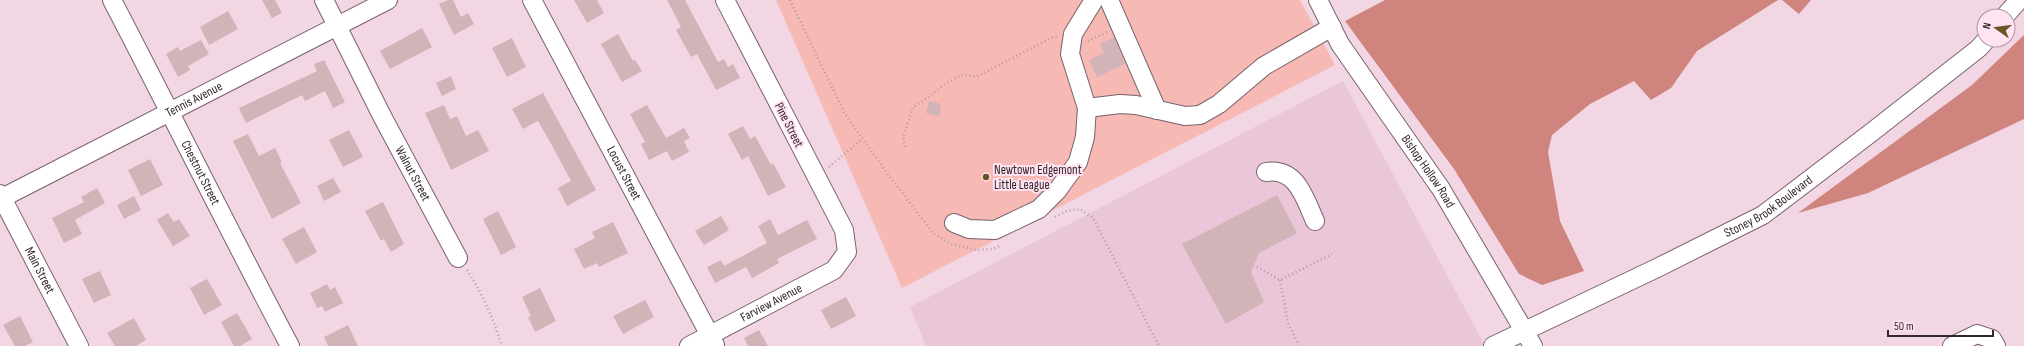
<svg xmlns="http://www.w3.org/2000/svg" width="2024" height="346" font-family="'Sofia Sans Condensed',sans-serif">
<rect width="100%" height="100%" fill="#f2d6e4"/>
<polygon fill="#e9c6d8" points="1343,81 1485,346 926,346 910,307"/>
<polygon fill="#f6b9b3" points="776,0 1300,0 1335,65 902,288"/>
<g fill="#cf847d">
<polygon points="1385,0 1778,0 1697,51 1671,88 1651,100 1634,81 1590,104 1552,135 1548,152 1560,221 1584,271 1542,285 1519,274 1454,169 1345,21"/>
<polygon points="1782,0 1811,0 1799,14"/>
<polygon points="2024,35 2024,119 1868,193 1798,213 1972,85"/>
</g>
<g fill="#d1b3b8">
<polygon points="262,0 275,0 282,13 272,18"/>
<polygon points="448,0 453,0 461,17 468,13 474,24 454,35 439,4"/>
<polygon points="574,0 597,0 604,13 587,23"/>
<polygon points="667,0 685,0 718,62 724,59 728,67 733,64 740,78 716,90 697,54 691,57 676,30 681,27"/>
<polygon points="228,11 238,29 209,45 200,27"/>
<polygon points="422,28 432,47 390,69 380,51"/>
<polygon points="618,34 633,61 635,60 642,71 622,82 601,44"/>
<polygon points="1114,37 1125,64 1097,77 1089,60 1104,53 1100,44"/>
<polygon points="512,38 526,67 507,77 492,48"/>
<polygon points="201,40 209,54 188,66 190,70 178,77 166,54 178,47 180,51"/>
<polygon points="324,60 345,102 333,108 325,91 305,101 302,95 246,123 239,108 317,71 314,64"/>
<polygon points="451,76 456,89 442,96 436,83"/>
<polygon points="543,93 596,190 567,206 558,188 571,181 554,149 538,121 523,129 512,109"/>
<polygon points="929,101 941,104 939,116 926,113"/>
<polygon points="444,105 450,119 457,116 466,136 478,130 489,151 451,170 425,113"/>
<polygon points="647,105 666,138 684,128 690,138 684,141 689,152 672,161 667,151 649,160 641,144 645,142 630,114"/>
<polygon points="743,126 750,139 755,136 771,165 773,163 786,187 768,196 748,156 742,160 728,134"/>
<polygon points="349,130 363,157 343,167 329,140"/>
<polygon points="248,134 259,156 275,148 282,162 280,163 301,203 272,219 233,141"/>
<polygon points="150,159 163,185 141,196 128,170"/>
<polygon points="333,178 341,192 324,201 317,186"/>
<polygon points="97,188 105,203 75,220 82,234 64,243 52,218 84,202 81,197"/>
<polygon points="1277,195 1297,233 1259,253 1251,272 1264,302 1226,324 1182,244"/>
<polygon points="134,196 141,210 124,219 117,205"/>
<polygon points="383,202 404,244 391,252 384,239 381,241 365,211"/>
<polygon points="498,211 516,247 501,255 483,219"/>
<polygon points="168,213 174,222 179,219 190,236 173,246 157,220"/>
<polygon points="721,216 729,230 704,245 695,231"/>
<polygon points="770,219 778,235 807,220 817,239 777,259 779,263 752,278 746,267 715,283 707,267 721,260 724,266 767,243 758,226"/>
<polygon points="613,222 628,253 599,267 597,263 584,269 574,249 595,238 592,232"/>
<polygon points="304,227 317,252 296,264 282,239"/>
<polygon points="100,271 111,295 94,303 82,279"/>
<polygon points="207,279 222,305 204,315 190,288"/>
<polygon points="327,284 330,290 335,287 343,303 325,312 322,306 317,308 310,293"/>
<polygon points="540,288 556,321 535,332 528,317 531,316 522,297"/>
<polygon points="846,297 856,316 831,329 821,310"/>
<polygon points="645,300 654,317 623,334 613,316"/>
<polygon points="237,313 252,339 240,346 234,346 221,322"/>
<polygon points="20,316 33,342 25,346 15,346 3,325"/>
<polygon points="134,318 146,340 136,346 115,346 107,333"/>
<polygon points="348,325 358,346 328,346 324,337"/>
<polygon points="759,330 768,346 748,346 744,338"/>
</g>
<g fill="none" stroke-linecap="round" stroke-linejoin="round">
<defs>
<g id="minor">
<path id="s1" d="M 112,0 C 172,115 229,231 290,346"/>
<path id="s2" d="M 324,0 L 382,116 L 458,258"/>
<path id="s3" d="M 532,0 L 715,345"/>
<polyline points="1109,0 1157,110"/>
<path id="s4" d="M 1318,0 L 1340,44 L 1441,189 L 1533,346"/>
<polyline points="2005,16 2019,0"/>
<polyline points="1087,108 1120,104 1136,105 1185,116 1200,115 1219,104 1264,66 1332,27"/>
<path d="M 1266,172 C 1297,167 1305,199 1315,221"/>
<path id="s5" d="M 0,194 L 79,346"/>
<path id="s6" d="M 0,199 L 388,0"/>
<polyline points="954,223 969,229 995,230 1039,209 1057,191 1078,162 1085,137 1087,108 1070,54 1073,34 1094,0"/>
<path id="s7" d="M 689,346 L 834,270 L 847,252 L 844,230 L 725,0"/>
<path id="s8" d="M 1493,346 L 1657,268 L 1763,215 L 1872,132 L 1979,48 L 1986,40"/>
<polyline points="1952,346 1977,334 1992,339 1996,346"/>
</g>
</defs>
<use href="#minor" stroke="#79616d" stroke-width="20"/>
<g stroke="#b29ca7" stroke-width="2.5" stroke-dasharray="1 3" stroke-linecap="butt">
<polyline points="790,0 845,114 887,173 933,233 951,244 976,250 993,249 999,246"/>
<polyline points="1088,41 1107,32"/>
<path d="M 905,147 L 903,137 L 913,107 C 926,101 950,77 964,75 C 968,75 973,76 976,77 L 1053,37 L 1057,37"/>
<polyline points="829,167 862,139"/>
<polyline points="1055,217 1067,211 1080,209 1093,218 1159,346"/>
<polyline points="1257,267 1280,280 1332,254"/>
<path d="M 467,270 C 483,294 493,319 502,346"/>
<polyline points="1280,280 1288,323 1299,345"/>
</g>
<use href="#minor" stroke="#fff" stroke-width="18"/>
</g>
<circle fill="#6a5423" stroke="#ffe3f1" stroke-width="1.5" cx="986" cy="177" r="4"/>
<g text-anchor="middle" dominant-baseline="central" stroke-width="4" stroke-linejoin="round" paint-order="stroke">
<g font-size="13" fill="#32272d" stroke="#ffe3f1">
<text stroke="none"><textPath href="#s6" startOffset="218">Tennis Avenue</textPath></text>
<text transform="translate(789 125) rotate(63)">Pine Street</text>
<text stroke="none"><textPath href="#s4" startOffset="204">Bishop Hollow Road</textPath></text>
<text stroke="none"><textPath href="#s1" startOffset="194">Chestnut Street</textPath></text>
<text stroke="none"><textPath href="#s3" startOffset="196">Locust Street</textPath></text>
<text stroke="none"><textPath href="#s2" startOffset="195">Walnut Street</textPath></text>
<text stroke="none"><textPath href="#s8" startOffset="309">Stoney Brook Boulevard</textPath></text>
<text stroke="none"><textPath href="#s5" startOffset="86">Main Street</textPath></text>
<text stroke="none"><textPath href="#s7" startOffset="93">Farview Avenue</textPath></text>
</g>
<g font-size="13" fill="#32272d" stroke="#ffe3f1" text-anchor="start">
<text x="994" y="170">Newtown Edgemont<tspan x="994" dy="15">Little League</tspan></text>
</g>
</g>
<g transform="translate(1996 28) rotate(284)"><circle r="19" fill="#ffe3f1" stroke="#ad98a3"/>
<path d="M0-3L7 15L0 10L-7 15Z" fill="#6a5423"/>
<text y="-6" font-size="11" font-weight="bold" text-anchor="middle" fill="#32272d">N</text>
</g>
<path d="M1888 330v6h105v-6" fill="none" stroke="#32272d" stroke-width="2"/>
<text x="1894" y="330" font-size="12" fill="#32272d" stroke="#ffe3f1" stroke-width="3" paint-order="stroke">50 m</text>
</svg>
